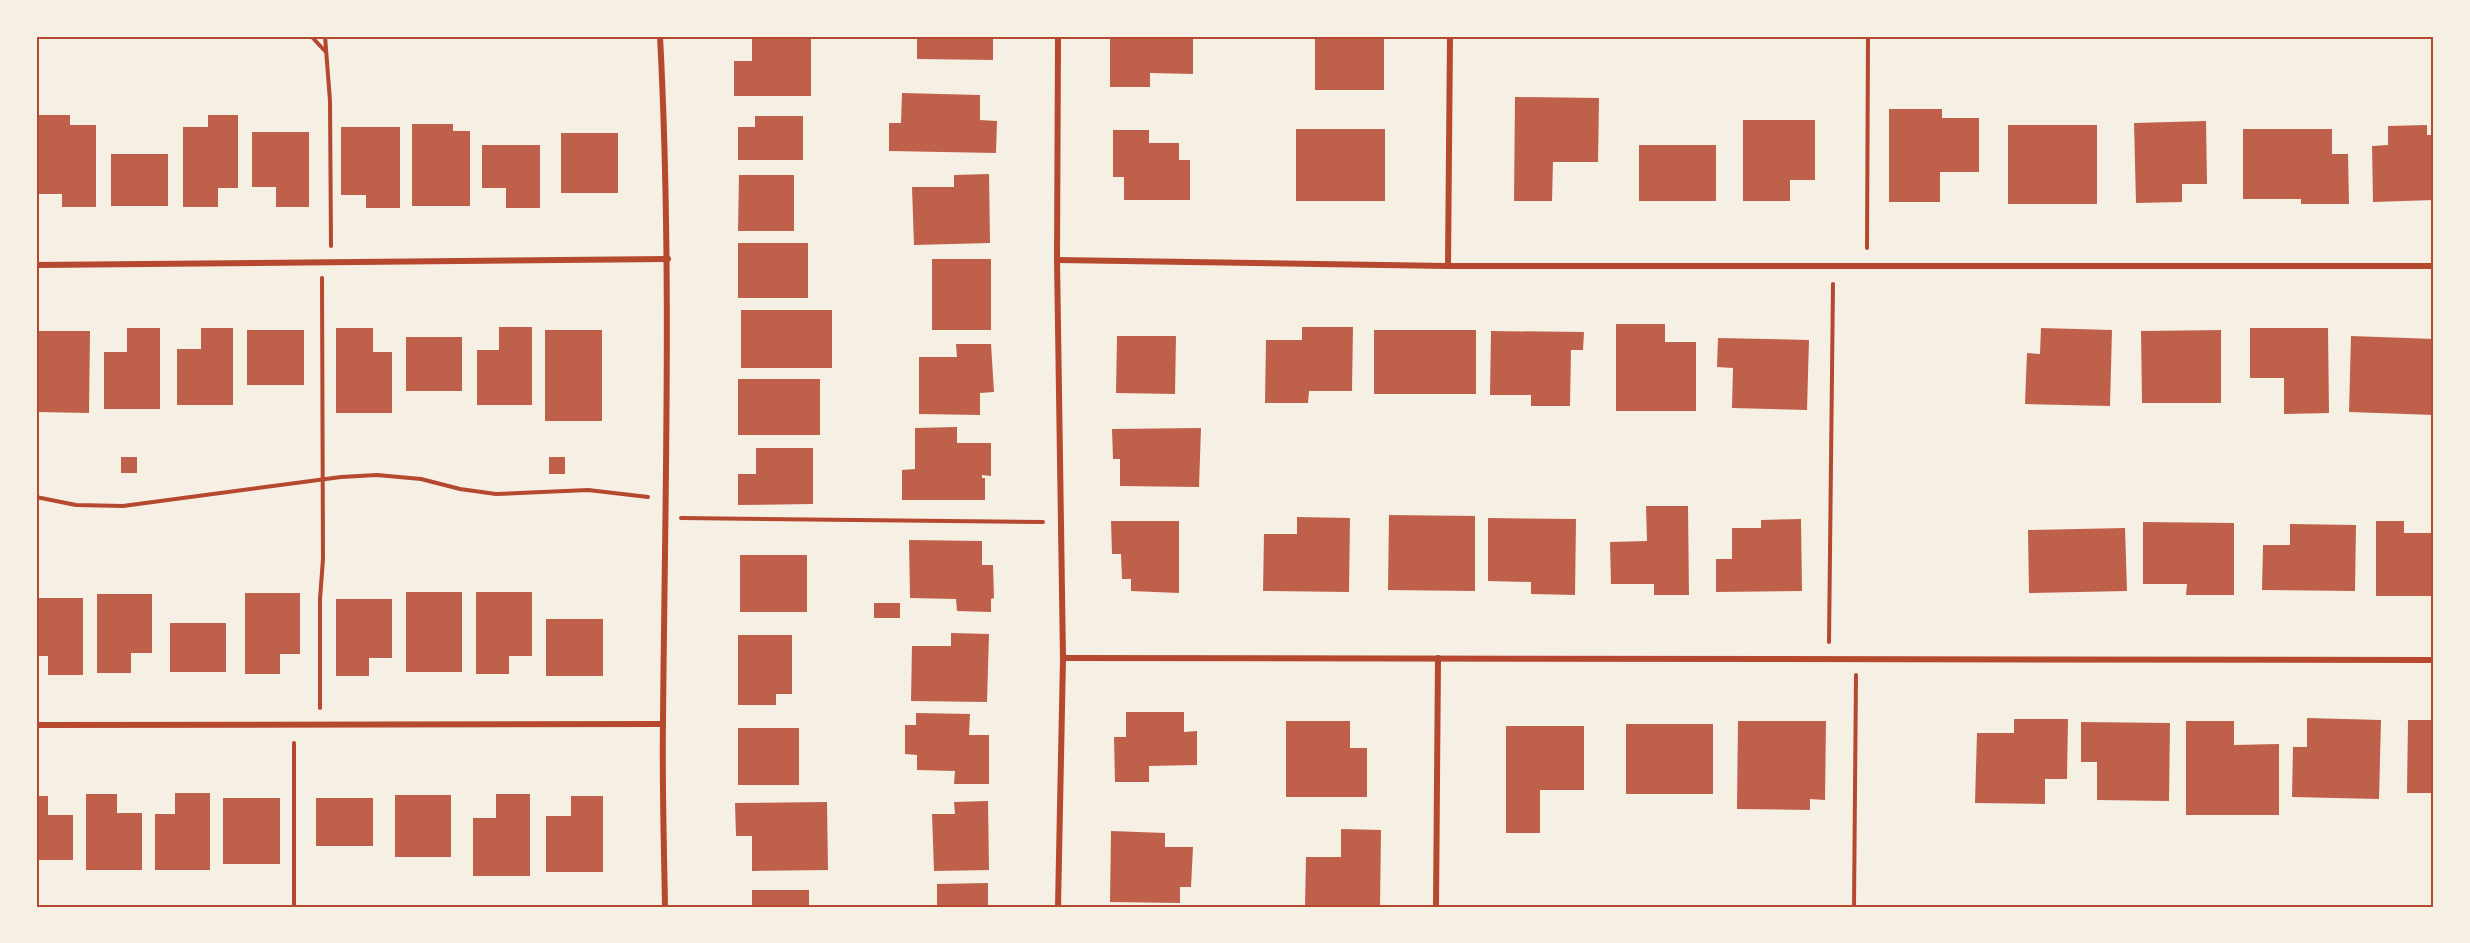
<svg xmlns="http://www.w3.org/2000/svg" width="2470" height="943" font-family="'Noto Sans',sans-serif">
<rect width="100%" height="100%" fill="#f6efe4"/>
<g fill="#bf614a">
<polygon points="917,36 993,36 993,60 917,59"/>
<polygon points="1110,36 1193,36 1193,74 1150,73 1150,87 1110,87"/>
<rect x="1315" y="36" width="69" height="54"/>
<polygon points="752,37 811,38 811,96 734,96 734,61 752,61"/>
<polygon points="902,93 980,95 980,120 997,121 996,153 889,151 889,123 901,123"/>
<polygon points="1515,97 1599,98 1598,162 1553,162 1552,201 1514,201"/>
<polygon points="1889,109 1942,109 1942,118 1979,118 1979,172 1940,172 1940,202 1889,202"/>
<polygon points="38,115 70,115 70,125 96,125 96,207 62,207 62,194 38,194"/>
<polygon points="208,115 238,115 238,188 218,188 218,207 183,207 183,127 208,127"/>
<polygon points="755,116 803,116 803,160 738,160 738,127 755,127"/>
<polygon points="1743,120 1815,120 1815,180 1790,180 1790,201 1743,201"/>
<polygon points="2206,121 2207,184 2182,184 2182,202 2136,203 2134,123"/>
<polygon points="412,124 453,124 453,131 470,131 470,206 412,206"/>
<rect x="2008" y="125" width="89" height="79"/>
<polygon points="2427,125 2427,135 2434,135 2434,200 2373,202 2372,146 2388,145 2388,126"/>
<polygon points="341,127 400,127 400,208 366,208 366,195 341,195"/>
<rect x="1296" y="129" width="89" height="72"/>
<polygon points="2243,129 2332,129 2332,154 2348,154 2349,204 2301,204 2301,199 2243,199"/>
<polygon points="1113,130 1149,130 1149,143 1179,143 1179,160 1190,160 1190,200 1124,200 1124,177 1113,177"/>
<polygon points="252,132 309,132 309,207 276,207 276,187 252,187"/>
<rect x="561" y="133" width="57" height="60"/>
<polygon points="482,145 540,145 540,208 506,208 506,188 482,188"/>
<rect x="1639" y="145" width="77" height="56"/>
<rect x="111" y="154" width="57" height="52"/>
<polygon points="989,174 990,243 914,245 912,187 954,187 954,175"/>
<polygon points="739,175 794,175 794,231 738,231"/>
<rect x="738" y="243" width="70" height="55"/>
<rect x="932" y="259" width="59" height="71"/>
<rect x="741" y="310" width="91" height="58"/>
<polygon points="1616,324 1665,324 1665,342 1696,342 1696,411 1616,411"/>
<polygon points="499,327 532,327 532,405 477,405 477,350 499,350"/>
<polygon points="1302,327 1353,327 1352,391 1309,391 1308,403 1265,403 1266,340 1302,340"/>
<polygon points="127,328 160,328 160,409 104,409 104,352 127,352"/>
<polygon points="201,328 233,328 233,405 177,405 177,349 201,349"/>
<polygon points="336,328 373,328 373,352 392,352 392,413 336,413"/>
<polygon points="2041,328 2112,330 2110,406 2025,404 2027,353 2040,354"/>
<polygon points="2250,328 2328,328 2329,413 2284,414 2284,378 2250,378"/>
<rect x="247" y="330" width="57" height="55"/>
<rect x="545" y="330" width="57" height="91"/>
<rect x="1374" y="330" width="102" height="64"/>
<polygon points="2221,330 2221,403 2142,403 2141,331"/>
<polygon points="36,331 90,331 89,413 36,412"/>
<polygon points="1491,331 1584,332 1583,350 1571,350 1570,406 1531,406 1531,395 1490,395"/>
<polygon points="1117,336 1176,336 1175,394 1116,393"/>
<polygon points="2351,336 2434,339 2434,415 2349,412"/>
<rect x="406" y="337" width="56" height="54"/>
<polygon points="1718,338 1809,340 1807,410 1732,408 1733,368 1717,367"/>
<polygon points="956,344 991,344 994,392 980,393 980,415 919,414 919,357 957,357"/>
<rect x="738" y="379" width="82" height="56"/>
<polygon points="957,427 957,443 991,443 991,476 982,475 982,478 985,478 985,500 902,500 902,470 915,469 915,428"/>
<polygon points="1201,428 1199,487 1120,486 1120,459 1113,459 1112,429"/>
<polygon points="756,448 813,448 813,504 738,505 738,474 756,474"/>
<rect x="121" y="457" width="16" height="16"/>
<rect x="549" y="457" width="16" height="17"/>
<polygon points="1646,506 1688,506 1689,595 1654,595 1654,584 1611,584 1610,542 1647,541"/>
<polygon points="1389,515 1475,516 1475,591 1388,590"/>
<polygon points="1297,517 1350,518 1349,592 1263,591 1264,534 1297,534"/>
<polygon points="1488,518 1576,519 1575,595 1531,594 1531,582 1488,581"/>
<polygon points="1801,519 1802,591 1716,592 1716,559 1732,559 1732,528 1761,528 1761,520"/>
<polygon points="1111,521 1179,521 1179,593 1131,591 1131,579 1122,579 1121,554 1112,554"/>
<polygon points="2376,521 2404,521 2404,533 2434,533 2434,596 2376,596"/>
<polygon points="2143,522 2234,523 2234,595 2186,595 2187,584 2143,584"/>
<polygon points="2290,524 2356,525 2355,591 2262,590 2263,545 2290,545"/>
<polygon points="2125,528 2127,591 2029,593 2028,530"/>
<polygon points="909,540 982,541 982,565 993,565 994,598 991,599 991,612 957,611 956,599 910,598"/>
<rect x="740" y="555" width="67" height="57"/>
<rect x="406" y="592" width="56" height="80"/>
<polygon points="476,592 532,592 532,656 509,656 509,674 476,674"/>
<polygon points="245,593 300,593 300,654 280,654 280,674 245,674"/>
<polygon points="97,594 152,594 152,653 131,653 131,673 97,673"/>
<polygon points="36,598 83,598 83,675 48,675 48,656 36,656"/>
<polygon points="336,599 392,599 392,658 369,658 369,676 336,676"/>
<rect x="874" y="603" width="26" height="15"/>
<rect x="546" y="619" width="57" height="57"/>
<rect x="170" y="623" width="56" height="49"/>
<polygon points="951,633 989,634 987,702 911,701 912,646 951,646"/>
<polygon points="738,635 792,635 792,694 776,694 776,705 738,705"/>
<polygon points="1126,712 1184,712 1184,732 1197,731 1197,765 1149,766 1149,782 1115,782 1114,737 1126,737"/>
<polygon points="916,713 970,714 969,735 989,735 989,784 954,784 955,771 917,770 917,755 905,754 905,725 916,725"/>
<polygon points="2307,718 2381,720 2379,799 2292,797 2293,747 2307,747"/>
<polygon points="2014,719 2068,719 2067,779 2045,779 2045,804 1975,803 1977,733 2014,733"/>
<polygon points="2408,720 2434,720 2434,793 2407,793"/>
<polygon points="1286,721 1350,721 1350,748 1367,748 1367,797 1286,797"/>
<polygon points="1738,721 1826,721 1825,800 1810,799 1810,810 1737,809"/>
<polygon points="2186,721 2234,721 2234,745 2279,744 2279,815 2186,815"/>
<polygon points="2081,722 2170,723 2169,801 2097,800 2097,762 2081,762"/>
<rect x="1626" y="724" width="87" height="70"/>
<polygon points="1506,726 1584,726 1584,790 1540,790 1540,833 1506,833"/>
<rect x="738" y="728" width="61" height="57"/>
<polygon points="175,793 210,793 210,870 155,870 155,814 175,814"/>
<polygon points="86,794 117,794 117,813 142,813 142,870 86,870"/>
<polygon points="496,794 530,794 530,876 473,876 473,818 496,818"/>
<rect x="395" y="795" width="56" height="62"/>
<polygon points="36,796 48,796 48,815 73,815 73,860 36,860"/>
<polygon points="571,796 603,796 603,872 546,872 546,816 571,816"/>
<rect x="223" y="798" width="57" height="66"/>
<rect x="316" y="798" width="57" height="48"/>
<polygon points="988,801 989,870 934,871 932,814 955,814 954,802"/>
<polygon points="827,802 828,870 752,871 752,836 736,836 735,803"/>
<polygon points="1341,829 1381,830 1380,907 1305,907 1306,857 1341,857"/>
<polygon points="1111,831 1165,833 1165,847 1193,847 1191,887 1180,887 1180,903 1110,902"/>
<polygon points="988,883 988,907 937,907 937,884"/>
<rect x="752" y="890" width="57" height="17"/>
</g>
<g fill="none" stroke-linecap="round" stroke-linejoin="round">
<g stroke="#b5482f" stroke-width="4">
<polyline points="36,36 67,36"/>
<polyline points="311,36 325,51"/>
<polyline points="325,36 330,101 331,246"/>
<polyline points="1867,248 1868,36"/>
<polyline points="36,497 76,505 123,506 341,477 377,475 421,479 460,489 496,494 588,490 648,497"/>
<polyline points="681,518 1043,522"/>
<polyline points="1829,642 1833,284"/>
<polyline points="320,708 320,599 323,559 322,278"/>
<polyline points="294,743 294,907"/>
<polyline points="1854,907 1856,675"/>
</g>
<g stroke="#b5482f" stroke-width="6">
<path d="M 660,36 C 672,264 665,493 663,721 C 662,783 664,845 665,907"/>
<polyline points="1057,260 1448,266 2434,266"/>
<polyline points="36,265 668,259"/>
<polyline points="1448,266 1450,36"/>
<polyline points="1063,658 2434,660"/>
<polyline points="36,725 663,724"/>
<polyline points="1058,907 1063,658 1057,260 1058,36"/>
<polyline points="1436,907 1438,658"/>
</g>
</g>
<rect width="2470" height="943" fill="none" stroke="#f6efe4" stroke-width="75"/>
<rect x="38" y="38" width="2394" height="868" fill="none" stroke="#b5482f" stroke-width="2"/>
</svg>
